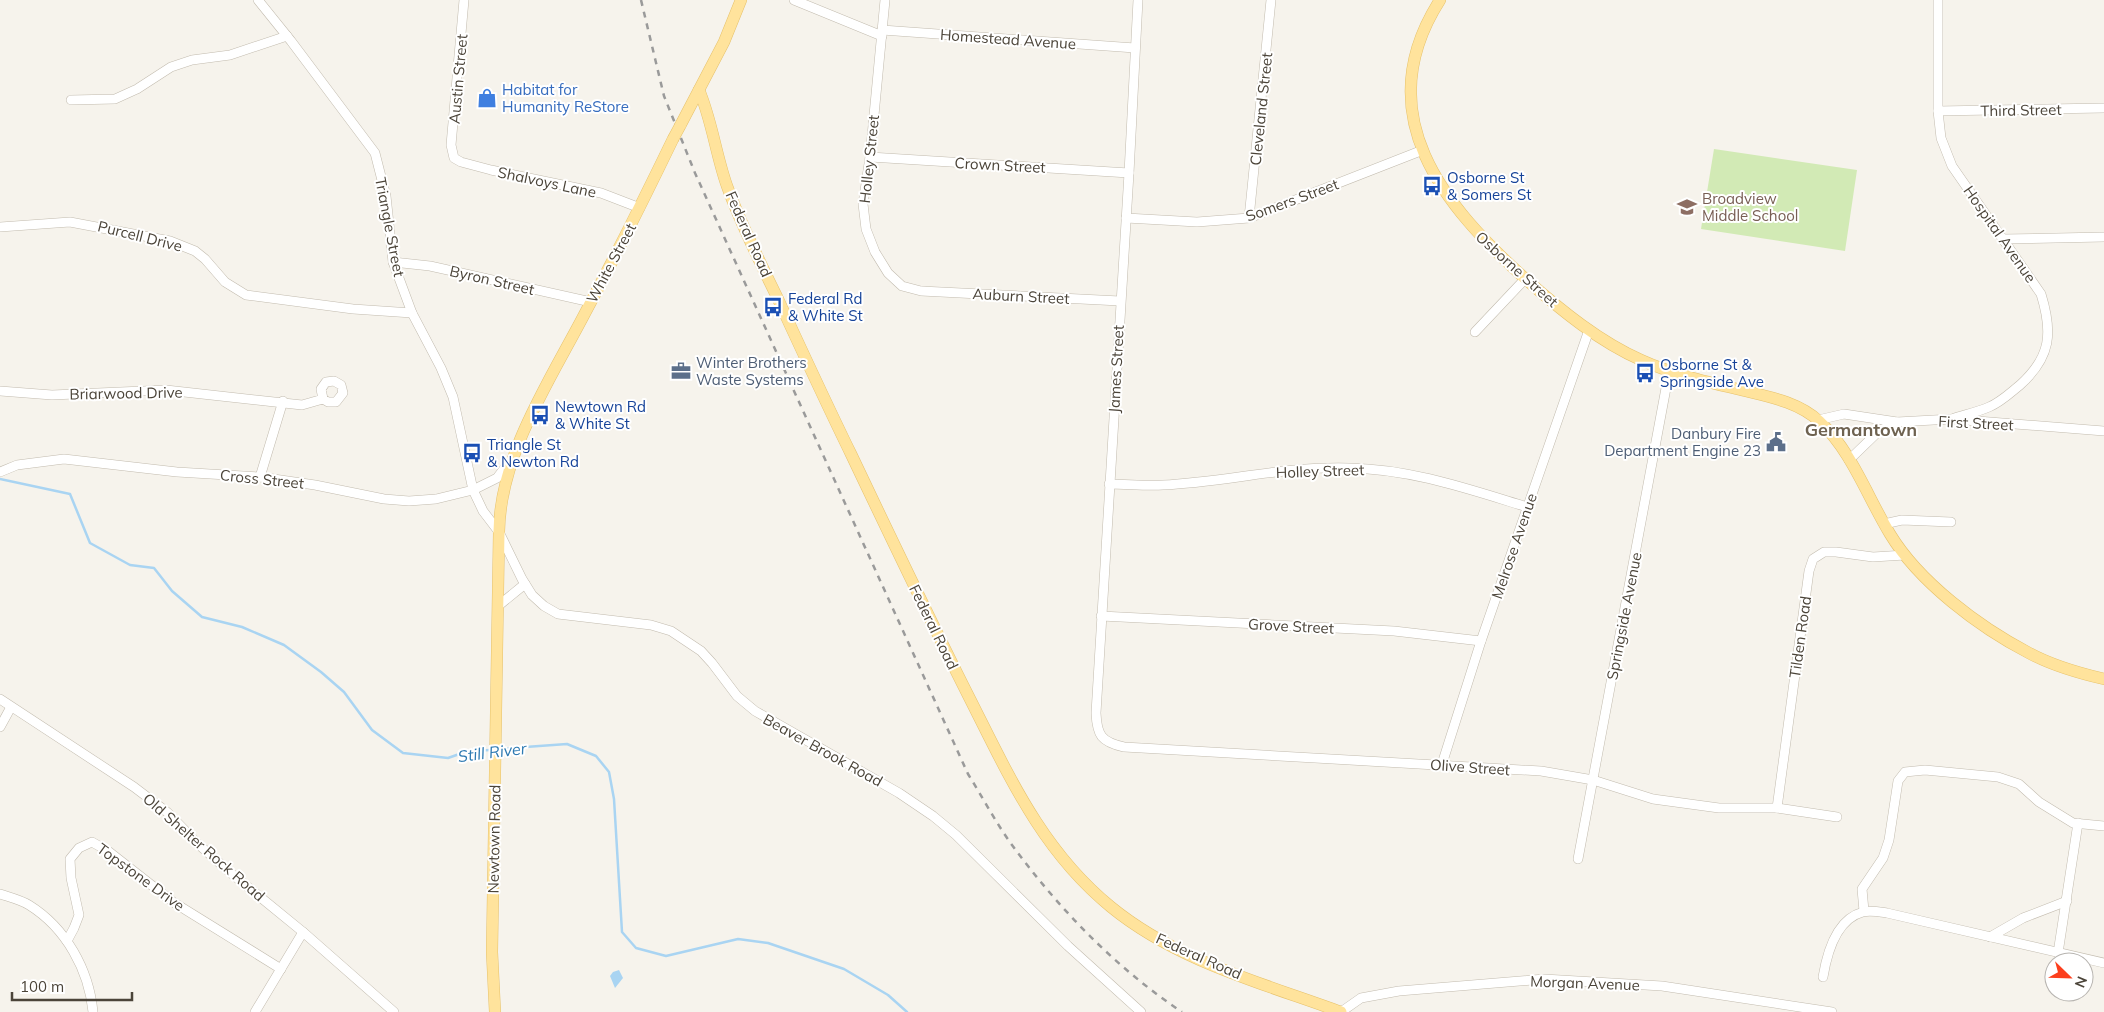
<svg xmlns="http://www.w3.org/2000/svg" width="2104" height="1012" font-family="Mulish,sans-serif">
<rect width="100%" height="100%" fill="#f6f3ec"/>
<polygon fill="#d2eab5" points="1714,149 1857,170 1845,251 1701,229"/>
<polygon fill="#a9d4f2" points="619,970 623,978 615,988 610,976 613,972"/>
<g fill="none" stroke-linecap="round" stroke-linejoin="round">
<g stroke="#a9d4f2" stroke-width="2.5">
<polyline points="0,479 70,494 90,543 130,565 154,568 172,591 202,617 242,627 284,645 321,672 344,692 372,730 403,753 448,758 468,751 491,750"/>
<polyline points="499,749 567,744 596,756 609,772 614,799 622,932 636,948 666,956 738,939 768,943 844,969 888,995 907,1012"/>
</g>
<defs>
<g id="minor">
<polyline points="258,0 291,41 375,153 386,196 393,262 412,313 441,368 453,397 473,490 483,511 499,532 522,579 532,595 544,606 558,614 651,625 671,631 701,651 712,663 737,696 755,711 899,793 933,816 956,835 1068,946 1141,1012"/>
<polyline points="464,0 451,145 454,158 461,162 491,170 601,193 640,208"/>
<polyline points="794,0 882,36"/>
<polyline points="885,0 870,157 863,204 866,229 875,252 888,273 902,286 921,291 1120,301"/>
<path d="M 1138,0 L 1129,173 L 1096,713 C 1097,735 1101,742 1124,747 L 1541,771 L 1593,780 L 1653,799 L 1719,808 L 1777,808 L 1837,817"/>
<path d="M 1938,0 L 1938,111 L 1941,138 L 1952,166 L 2041,294 C 2053,333 2051,357 2020,385 C 2010,393 2001,402 1989,407 C 1977,412 1964,415 1952,419"/>
<polyline points="882,30 1135,48"/>
<polyline points="71,100 115,99 137,89 171,67 192,60 230,55 287,36"/>
<polyline points="1938,111 2104,108"/>
<polyline points="870,157 1129,173"/>
<polyline points="1126,218 1197,222 1249,218 1423,150"/>
<polyline points="1249,218 1271,0"/>
<polyline points="0,227 70,222 170,241 195,251 205,259 225,282 246,295 353,309 412,313"/>
<polyline points="2003,239 2104,237"/>
<polyline points="393,262 430,266 591,302"/>
<polyline points="1475,332 1525,279"/>
<polyline points="0,391 52,395 166,390 302,405 323,399 328,402 336,402 343,393 341,385 334,381 326,382 321,389 323,399"/>
<polyline points="1818,420 1844,414 1897,422 1952,419 2104,431"/>
<polyline points="1849,460 1879,431 1897,422"/>
<polyline points="0,472 17,465 64,459 177,472 260,477 315,485 384,499 409,501 436,499 473,490 497,478 510,461"/>
<polyline points="260,477 283,401"/>
<path d="M 1109,484 C 1127,484 1145,486 1163,485 C 1225,482 1286,466 1349,468 C 1411,469 1468,489 1527,507"/>
<polyline points="1884,524 1902,520 1951,522"/>
<polyline points="498,606 525,584"/>
<polyline points="1101,616 1394,631 1481,641"/>
<polyline points="0,699 134,787 167,812 198,844 232,874 303,932 394,1012"/>
<polyline points="0,727 11,707"/>
<polyline points="1442,764 1481,641 1589,330"/>
<polyline points="1777,808 1809,571 1813,559 1824,552 1836,552 1873,557 1905,555"/>
<polyline points="1578,859 1669,372"/>
<path d="M 0,894 C 9,897 21,900 29,905 C 66,928 89,970 93,1012"/>
<polyline points="1864,911 1862,889 1883,858 1889,840 1898,781 1905,772 1925,770 1998,777 2019,784 2039,802 2073,823 2104,826"/>
<polyline points="1990,937 2023,918 2067,901"/>
<polyline points="67,941 74,928 79,915 71,878 70,859 79,848 92,842 108,851 173,902 281,969"/>
<polyline points="2058,953 2078,823"/>
<path d="M 1823,977 C 1827,953 1836,919 1863,912 C 1870,910 1880,912 1887,913 L 2104,963"/>
<polyline points="255,1012 303,932"/>
<polyline points="1341,1012 1361,998 1399,991 1544,979 1662,986 1832,1012"/>
</g>
<g id="major">
<path d="M 1440,0 C 1367,114 1443,206 1529,282 C 1562,311 1600,342 1641,360 C 1672,374 1704,381 1737,389 C 1765,396 1798,401 1820,422 C 1851,450 1868,498 1890,534 C 1919,582 1979,627 2029,653 C 2053,666 2078,673 2104,679"/>
<path d="M 699,90 C 712,121 716,155 727,186 C 741,225 760,262 778,299 C 802,351 826,403 851,454 C 890,536 929,618 970,699 C 1009,776 1042,851 1111,907 C 1177,961 1262,983 1341,1012"/>
<polyline points="680,126 724,42 741,0"/>
<path d="M 495,1012 L 492,952 L 499,532 C 500,455 549,382 584,315 C 615,257 644,199 673,139"/>
</g>
</defs>
<use href="#minor" stroke="#c2bbae" stroke-width="10"/>
<use href="#major" stroke="#e6c16a" stroke-width="12"/>
<use href="#minor" stroke="#fff" stroke-width="9"/>
<use href="#major" stroke="#ffe39c" stroke-width="11"/>
<path stroke="#9a9a9a" stroke-width="2.5" stroke-dasharray="6 6" stroke-linecap="butt" d="M 641,0 L 664,96 L 695,173 L 968,774 C 983,798 996,823 1012,845 C 1059,909 1116,968 1182,1012"/>
<defs>
<polyline id="major-bridge" points="673,139 680,126"/>
</defs>
<use href="#major-bridge" stroke="#e6c16a" stroke-width="12" stroke-linecap="butt"/>
<use href="#major-bridge" stroke="#ffe39c" stroke-width="11"/>
</g>
<defs>
<symbol id="shop-bare" viewBox="-9 -9 18 18"><path d="M-5-2.5h2.3a2.7 3.5 0 0 1 5.4 0H5L5.5 6h-11ZM-1.5-2.5h3a1.5 2.3 0 0 0-3 0Z" fill="#3f7fe0" stroke="#fff" stroke-width="2.5" paint-order="stroke"/></symbol>
<symbol id="bus-bare" viewBox="-9 -9 18 18"><path d="M-5-6H5V4H4V6H2V4H-2V6H-4V4H-5ZM-3.5-4V0h7V-4ZM-3.5 1.2v1.5H-2V1.2ZM2 1.2v1.5H3.5V1.2Z" fill="#1a4fb4" stroke="#fff" stroke-width="2.5" paint-order="stroke"/></symbol>
<symbol id="school-bare" viewBox="-9 -9 18 18"><path d="M0-5L7-2L0 1L-7-2ZM-4 1L0 2.5L4 1V4Q0 6-4 4Z" fill="#8d6e63" stroke="#fff" stroke-width="2.5" paint-order="stroke"/></symbol>
<symbol id="office-bare" viewBox="-9 -9 18 18"><path d="M-6-3h4V-5.5h4V-3h4V5H-6ZM-1-4.5V-3h2v-1.5ZM-6 0V1H6V0Z" fill="#5c6f8a" stroke="#fff" stroke-width="2.5" paint-order="stroke"/></symbol>
<symbol id="civic-bare" viewBox="-9 -9 18 18"><path d="M-.6-6.5H3V-4.5H.6V-3L4-1V1h2V6H-6V1h2V-1L-.6-3ZM-1.2 2.5V6h2.4V2.5Z" fill="#5c6f8a" stroke="#fff" stroke-width="2.5" paint-order="stroke"/></symbol>
</defs>
<g fill-rule="evenodd">
<use href="#shop-bare" x="473" y="84" width="28" height="28"/>
<use href="#bus-bare" x="1418" y="172" width="28" height="28"/>
<use href="#school-bare" x="1673" y="193" width="28" height="28"/>
<use href="#bus-bare" x="759" y="293" width="28" height="28"/>
<use href="#office-bare" x="667" y="357" width="28" height="28"/>
<use href="#bus-bare" x="1631" y="359" width="28" height="28"/>
<use href="#bus-bare" x="526" y="401" width="28" height="28"/>
<use href="#civic-bare" x="1762" y="428" width="28" height="28"/>
<use href="#bus-bare" x="458" y="439" width="28" height="28"/>
</g>
<g text-anchor="middle" dominant-baseline="central" stroke-width="4" stroke-linejoin="round" paint-order="stroke">
<g font-size="15" fill="#4b4439" stroke="#fff">
<text transform="translate(1008 39) rotate(4)">Homestead Avenue</text>
<text transform="translate(458 79) rotate(-85)">Austin Street</text>
<text transform="translate(1261 109) rotate(-84)">Cleveland Street</text>
<text transform="translate(2021 110) rotate(-1)">Third Street</text>
<text transform="translate(869 159) rotate(-84)">Holley Street</text>
<text transform="translate(1000 165) rotate(3)">Crown Street</text>
<text transform="translate(547 182) rotate(12)">Shalvoys Lane</text>
<text transform="translate(1292 200) rotate(-20)">Somers Street</text>
<text transform="translate(390 227) rotate(79)">Triangle Street</text>
<text transform="translate(749 234) rotate(66)">Federal Road</text>
<text transform="translate(2000 234) rotate(55)">Hospital Avenue</text>
<text transform="translate(140 236) rotate(14)">Purcell Drive</text>
<text transform="translate(611 263) rotate(-62)">White Street</text>
<text transform="translate(1517 269) rotate(42)">Osborne Street</text>
<text transform="translate(492 280) rotate(13)">Byron Street</text>
<text transform="translate(1021 296) rotate(3)">Auburn Street</text>
<text transform="translate(1116 369) rotate(-87)">James Street</text>
<text transform="translate(126 393) rotate(-1)">Briarwood Drive</text>
<text transform="translate(1976 423) rotate(3)">First Street</text>
<text transform="translate(1320 471) rotate(-2)">Holley Street</text>
<text transform="translate(262 479) rotate(6)">Cross Street</text>
<text transform="translate(1514 546) rotate(-71)">Melrose Avenue</text>
<text transform="translate(1624 616) rotate(-79)">Springside Avenue</text>
<text transform="translate(1291 626) rotate(3)">Grove Street</text>
<text transform="translate(934 627) rotate(64)">Federal Road</text>
<text transform="translate(1800 637) rotate(-82)">Tilden Road</text>
<text transform="translate(823 750) rotate(29)">Beaver Brook Road</text>
<text transform="translate(1470 767) rotate(4)">Olive Street</text>
<text transform="translate(494 839) rotate(-89)">Newtown Road</text>
<text transform="translate(204 847) rotate(41)">Old Shelter Rock Road</text>
<text transform="translate(141 877) rotate(36)">Topstone Drive</text>
<text transform="translate(1199 956) rotate(24)">Federal Road</text>
<text transform="translate(1585 983) rotate(2)">Morgan Avenue</text>
</g>
<g font-size="15" fill="#366cbe" stroke="#fff" text-anchor="start">
<text x="502" y="89">Habitat for<tspan x="502" dy="17">Humanity ReStore</tspan></text>
</g>
<g font-size="15" fill="#164399" stroke="#fff" text-anchor="start">
<text x="1447" y="177">Osborne St<tspan x="1447" dy="17">&amp; Somers St</tspan></text>
<text x="788" y="298">Federal Rd<tspan x="788" dy="17">&amp; White St</tspan></text>
<text x="1660" y="364">Osborne St &amp;<tspan x="1660" dy="17">Springside Ave</tspan></text>
<text x="555" y="406">Newtown Rd<tspan x="555" dy="17">&amp; White St</tspan></text>
<text x="487" y="444">Triangle St<tspan x="487" dy="17">&amp; Newton Rd</tspan></text>
</g>
<g font-size="15" fill="#785e54" stroke="#fff" text-anchor="start">
<text x="1702" y="198">Broadview<tspan x="1702" dy="17">Middle School</tspan></text>
</g>
<g font-size="15" fill="#4e5e75" stroke="#fff" text-anchor="start">
<text x="696" y="362">Winter Brothers<tspan x="696" dy="17">Waste Systems</tspan></text>
<text x="1761" y="433" text-anchor="end">Danbury Fire<tspan x="1761" dy="17">Department Engine 23</tspan></text>
</g>
<g font-size="16" font-style="italic" fill="#2e7ab2" stroke="#fff">
<text transform="translate(492 752) rotate(-7)">Still River</text>
</g>
<g font-size="18" font-weight="bold" fill="#6e6250" stroke="#fff">
<text x="1861" y="429">Germantown</text>
</g>
</g>
<g transform="translate(2069 977) rotate(113)"><circle r="24" fill="#ffffff" stroke="#b7b4b0"/>
<path d="M0-4L9 19L0 12L-9 19Z" fill="#fc3f1d"/>
<text y="-8" font-size="14" font-weight="bold" text-anchor="middle" fill="#4b4439">N</text>
</g>
<path d="M12 992v8h120v-8" fill="none" stroke="#4b4439" stroke-width="2.5"/>
<text x="20" y="992" font-size="15" fill="#4b4439" stroke="#ffffff" stroke-width="4" paint-order="stroke">100 m</text>
</svg>
